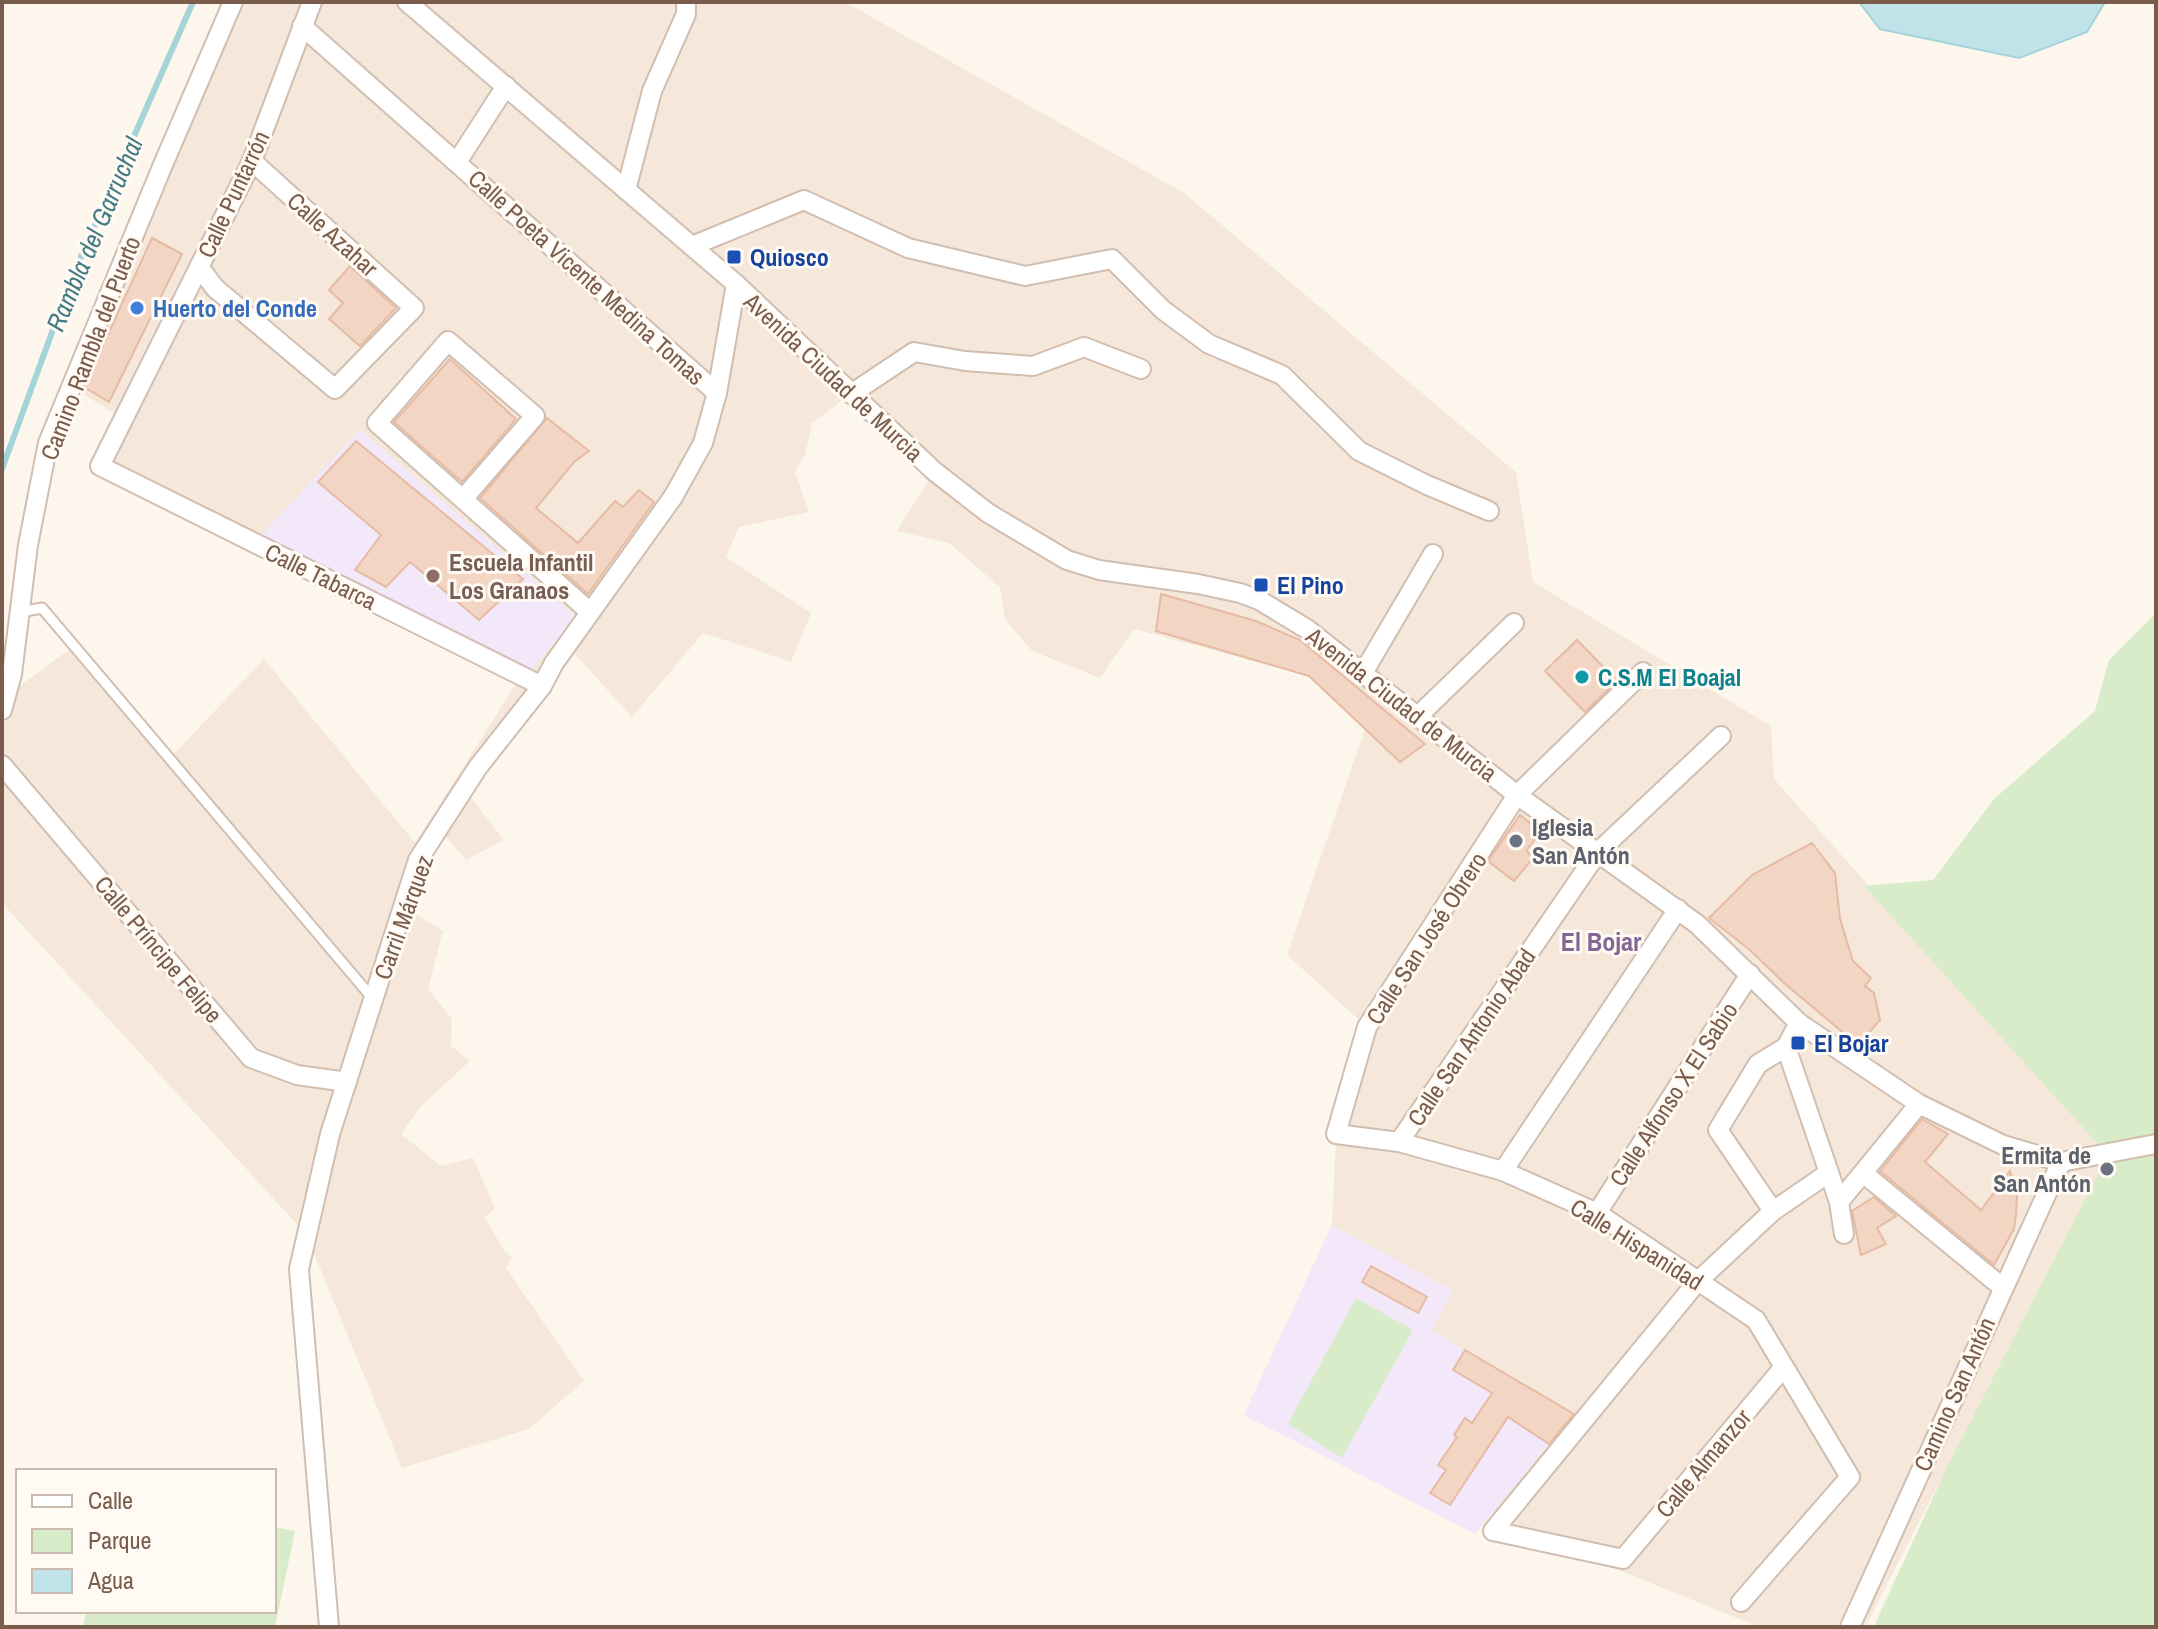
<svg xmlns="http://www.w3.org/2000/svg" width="2158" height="1629" font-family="'Archivo Narrow',sans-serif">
<rect width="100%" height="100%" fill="#fdf6ec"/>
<polygon fill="#f5e8da" points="234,2 845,2 1184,193 1516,472 1533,582 1771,726 1774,779 2108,1155 1865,1627 1759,1627 1276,1431 1244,1415 1332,1225 1336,1134 1367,1027 1287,955 1365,729 1309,676 1134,629 1100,678 1032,651 1005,619 1000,587 949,543 897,531 934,471 851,394 812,423 805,455 795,472 809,512 739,527 726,557 811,613 791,662 703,633 632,717 573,652 464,788 504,840 466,860 439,829 404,906 443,931 428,989 452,1019 451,1046 470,1061 421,1106 401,1134 441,1166 473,1158 495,1208 485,1218 505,1252 512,1258 506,1268 584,1381 529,1429 402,1468 306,1234 2,903 2,717 6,696 74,646 170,758 264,659 415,843 521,676 95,474 123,419 72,387"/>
<g fill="#f3e8fa">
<polygon points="360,430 576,616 529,673 259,537"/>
<polygon points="1332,1225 1454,1291 1431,1330 1574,1414 1475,1534 1244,1415"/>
</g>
<g fill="#d8ecc9">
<polygon points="2156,613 2156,1627 1870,1627 1874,1626 1948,1465 2108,1155 1864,886 1933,880 1994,799 2095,711 2109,660"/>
<polygon points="1356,1298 1413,1330 1342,1458 1288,1424"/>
<polygon points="274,1527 295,1531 275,1627 83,1627 86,1611 274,1611"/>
</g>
<polygon fill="#bfe3e8" stroke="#a5d3da" stroke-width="2" points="1859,2 2105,2 2087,32 2019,58 1880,29"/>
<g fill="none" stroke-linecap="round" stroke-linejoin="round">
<polyline stroke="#a5d3da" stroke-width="6" points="2,469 73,275 193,2"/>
</g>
<g fill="#f3d5c3" stroke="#e6bba3" stroke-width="2">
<polygon points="152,238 182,254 109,402 84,387"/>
<polygon points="350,266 396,308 360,346 329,319 343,303 329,290"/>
<polygon points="450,359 516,419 462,482 394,422"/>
<polygon points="547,418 589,451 574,462 536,508 578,543 615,501 623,507 639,490 654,502 588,594 480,498"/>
<polygon points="356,441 523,579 479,620 410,562 386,587 355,570 381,535 318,482"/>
<polygon points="1161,594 1256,621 1300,640 1425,744 1400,762 1309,676 1156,631"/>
<polygon points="1577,640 1617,681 1585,712 1545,671"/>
<polygon points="1520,815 1541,832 1526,851 1534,857 1514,881 1488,861"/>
<polygon points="1812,843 1835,873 1840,919 1853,961 1871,978 1865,986 1874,993 1880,1020 1858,1045 1784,983 1750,950 1709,918 1752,875"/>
<polygon points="1922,1119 1948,1134 1925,1162 1981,1210 2010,1171 2017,1197 2016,1215 2014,1229 1994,1265 1880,1171"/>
<polygon points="1874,1197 1896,1216 1877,1228 1886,1244 1861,1255 1852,1211"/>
<polygon points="1371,1266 1427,1297 1418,1313 1362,1282"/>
<polygon points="1465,1350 1574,1414 1549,1444 1508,1417 1450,1505 1430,1493 1446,1470 1438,1465 1457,1437 1454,1435 1465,1418 1472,1423 1492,1393 1453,1370"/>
</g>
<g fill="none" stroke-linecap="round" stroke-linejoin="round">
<defs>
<polyline id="service" points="20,612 42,608 374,1000"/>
<g id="minor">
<polyline points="312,2 252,161 100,466 542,686"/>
<polyline points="407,2 736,284 934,471 988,513 1067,560 1099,570 1198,584 1240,593 1259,600 1307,629 1517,795 1697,924 1799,1023 1919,1104 2003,1145 2061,1162 2156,1144"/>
<polyline points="302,26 717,393"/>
<polyline points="457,162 506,86"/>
<polyline points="626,190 652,91 686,14 686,2"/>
<polyline points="692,246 804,200 908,248 1025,276 1112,259 1163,310 1209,344 1282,375 1359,451 1427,485 1489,511"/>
<polyline points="199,267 215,288 335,389 414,308 252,161"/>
<polyline points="851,394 914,352 965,361 1033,366 1084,347 1141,369"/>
<polyline points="463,499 535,416 448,341 377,423 590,612"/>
<polyline points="1643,672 1517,795 1367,1027 1336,1134 1399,1142 1503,1171 1597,1213 1756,1320 1850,1477 1741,1602"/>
<polyline points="1363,673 1433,554"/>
<polyline points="2,710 12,674 28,545 48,443 162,167 233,2"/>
<polyline points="1418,716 1514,623"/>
<polyline points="2,765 251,1058 297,1075 347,1082"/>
<polyline points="1786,1047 1839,1202 1844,1234"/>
<polyline points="1399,1142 1598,852 1721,736"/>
<polyline points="1503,1171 1678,909"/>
<polyline points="1863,1173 2002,1287"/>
<polyline points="1839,1202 1919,1104"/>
<polyline points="1773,1211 1718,1130 1758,1064 1786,1047 1799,1023"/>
<polyline points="1597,1213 1750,974"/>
<polyline points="1783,1368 1623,1559 1493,1531 1697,1282 1773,1211 1827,1174"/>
<polyline points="329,1627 299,1269 330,1134 418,860 478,767 542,686 554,663 673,497 703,443 717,393 736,284"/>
<polyline points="1850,1627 2061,1162"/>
</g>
</defs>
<use href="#service" stroke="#d1beb0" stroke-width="13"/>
<use href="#minor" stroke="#d1beb0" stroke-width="22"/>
<use href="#service" stroke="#fff" stroke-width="9"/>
<use href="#minor" stroke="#fff" stroke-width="18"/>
</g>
<g fill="#1a4fb4" stroke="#fffaf3" stroke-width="3">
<rect x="726" y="249" width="16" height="16" rx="4"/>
<rect x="1253" y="577" width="16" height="16" rx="4"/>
<rect x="1790" y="1035" width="16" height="16" rx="4"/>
</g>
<circle fill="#3f7fe0" stroke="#fffaf3" stroke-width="3" cx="137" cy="308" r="8"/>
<circle fill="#8d6e63" stroke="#fffaf3" stroke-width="3" cx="433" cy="576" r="8"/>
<circle fill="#0f9aa8" stroke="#fffaf3" stroke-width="3" cx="1582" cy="677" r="8"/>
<g fill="#6b7280" stroke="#fffaf3" stroke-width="3">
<circle cx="1516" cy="841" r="8"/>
<circle cx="2107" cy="1169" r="8"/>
</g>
<g text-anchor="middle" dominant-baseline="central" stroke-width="6" stroke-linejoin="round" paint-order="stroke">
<g font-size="24" fill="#7a5c4d" stroke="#fffaf3">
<text transform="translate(233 194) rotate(-65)">Calle Puntarrón</text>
<text transform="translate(333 234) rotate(42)">Calle Azahar</text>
<text transform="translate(587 277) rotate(42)">Calle Poeta Vicente Medina Tomas</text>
<text transform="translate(90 348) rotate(-69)">Camino Rambla del Puerto</text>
<text transform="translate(834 377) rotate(43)">Avenida Ciudad de Murcia</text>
<text transform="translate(321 576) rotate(26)">Calle Tabarca</text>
<text transform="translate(1402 704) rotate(38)">Avenida Ciudad de Murcia</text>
<text transform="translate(403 917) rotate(-70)">Carril Márquez</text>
<text transform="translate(1426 938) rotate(-57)">Calle San José Obrero</text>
<text transform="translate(159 949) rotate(50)">Calle Príncipe Felipe</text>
<text transform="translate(1471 1037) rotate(-56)">Calle San Antonio Abad</text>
<text transform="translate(1673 1094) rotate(-57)">Calle Alfonso X El Sabio</text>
<text transform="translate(1637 1244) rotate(32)">Calle Hispanidad</text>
<text transform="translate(1954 1394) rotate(-66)">Camino San Antón</text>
<text transform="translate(1703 1463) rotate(-50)">Calle Almanzor</text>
</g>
<g font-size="24" font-weight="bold" fill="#164399" stroke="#fffaf3" text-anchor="start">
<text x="750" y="257">Quiosco</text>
<text x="1277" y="585">El Pino</text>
<text x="1814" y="1043">El Bojar</text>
</g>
<g font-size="24" font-weight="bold" fill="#366cbe" stroke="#fffaf3" text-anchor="start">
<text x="153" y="308">Huerto del Conde</text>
</g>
<g font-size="24" font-weight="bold" fill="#785e54" stroke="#fffaf3" text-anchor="start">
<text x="449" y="562">Escuela Infantil<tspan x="449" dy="28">Los Granaos</tspan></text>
</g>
<g font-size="24" font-weight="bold" fill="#0d838f" stroke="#fffaf3" text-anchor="start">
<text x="1598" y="677">C.S.M El Boajal</text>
</g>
<g font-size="24" font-weight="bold" fill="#5b616d" stroke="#fffaf3" text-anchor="start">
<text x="1532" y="827">Iglesia<tspan x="1532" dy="28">San Antón</tspan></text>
<text x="2091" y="1155" text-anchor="end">Ermita de<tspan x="2091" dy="28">San Antón</tspan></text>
</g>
<g font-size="26" font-style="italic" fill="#437c86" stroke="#fffaf3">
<text transform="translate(94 234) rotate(-67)">Rambla del Garruchal</text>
</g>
<g font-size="26" font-weight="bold" fill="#846695" stroke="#fffaf3">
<text x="1601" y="941">El Bojar</text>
</g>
</g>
<rect width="2158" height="1629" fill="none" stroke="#7a5c4d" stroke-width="8"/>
<rect x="16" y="1469" width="260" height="144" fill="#fffaf3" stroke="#cabbb1" stroke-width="2"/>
<rect x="32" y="1495" width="40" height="12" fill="#ffffff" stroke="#cabbb1" stroke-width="2"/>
<text x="88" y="1509" font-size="24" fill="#7a5c4d">Calle</text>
<rect x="32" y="1529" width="40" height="24" fill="#d8ecc9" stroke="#cabbb1" stroke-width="2"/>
<text x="88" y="1549" font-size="24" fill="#7a5c4d">Parque</text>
<rect x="32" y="1569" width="40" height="24" fill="#bfe3e8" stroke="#cabbb1" stroke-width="2"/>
<text x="88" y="1589" font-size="24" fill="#7a5c4d">Agua</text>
</svg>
